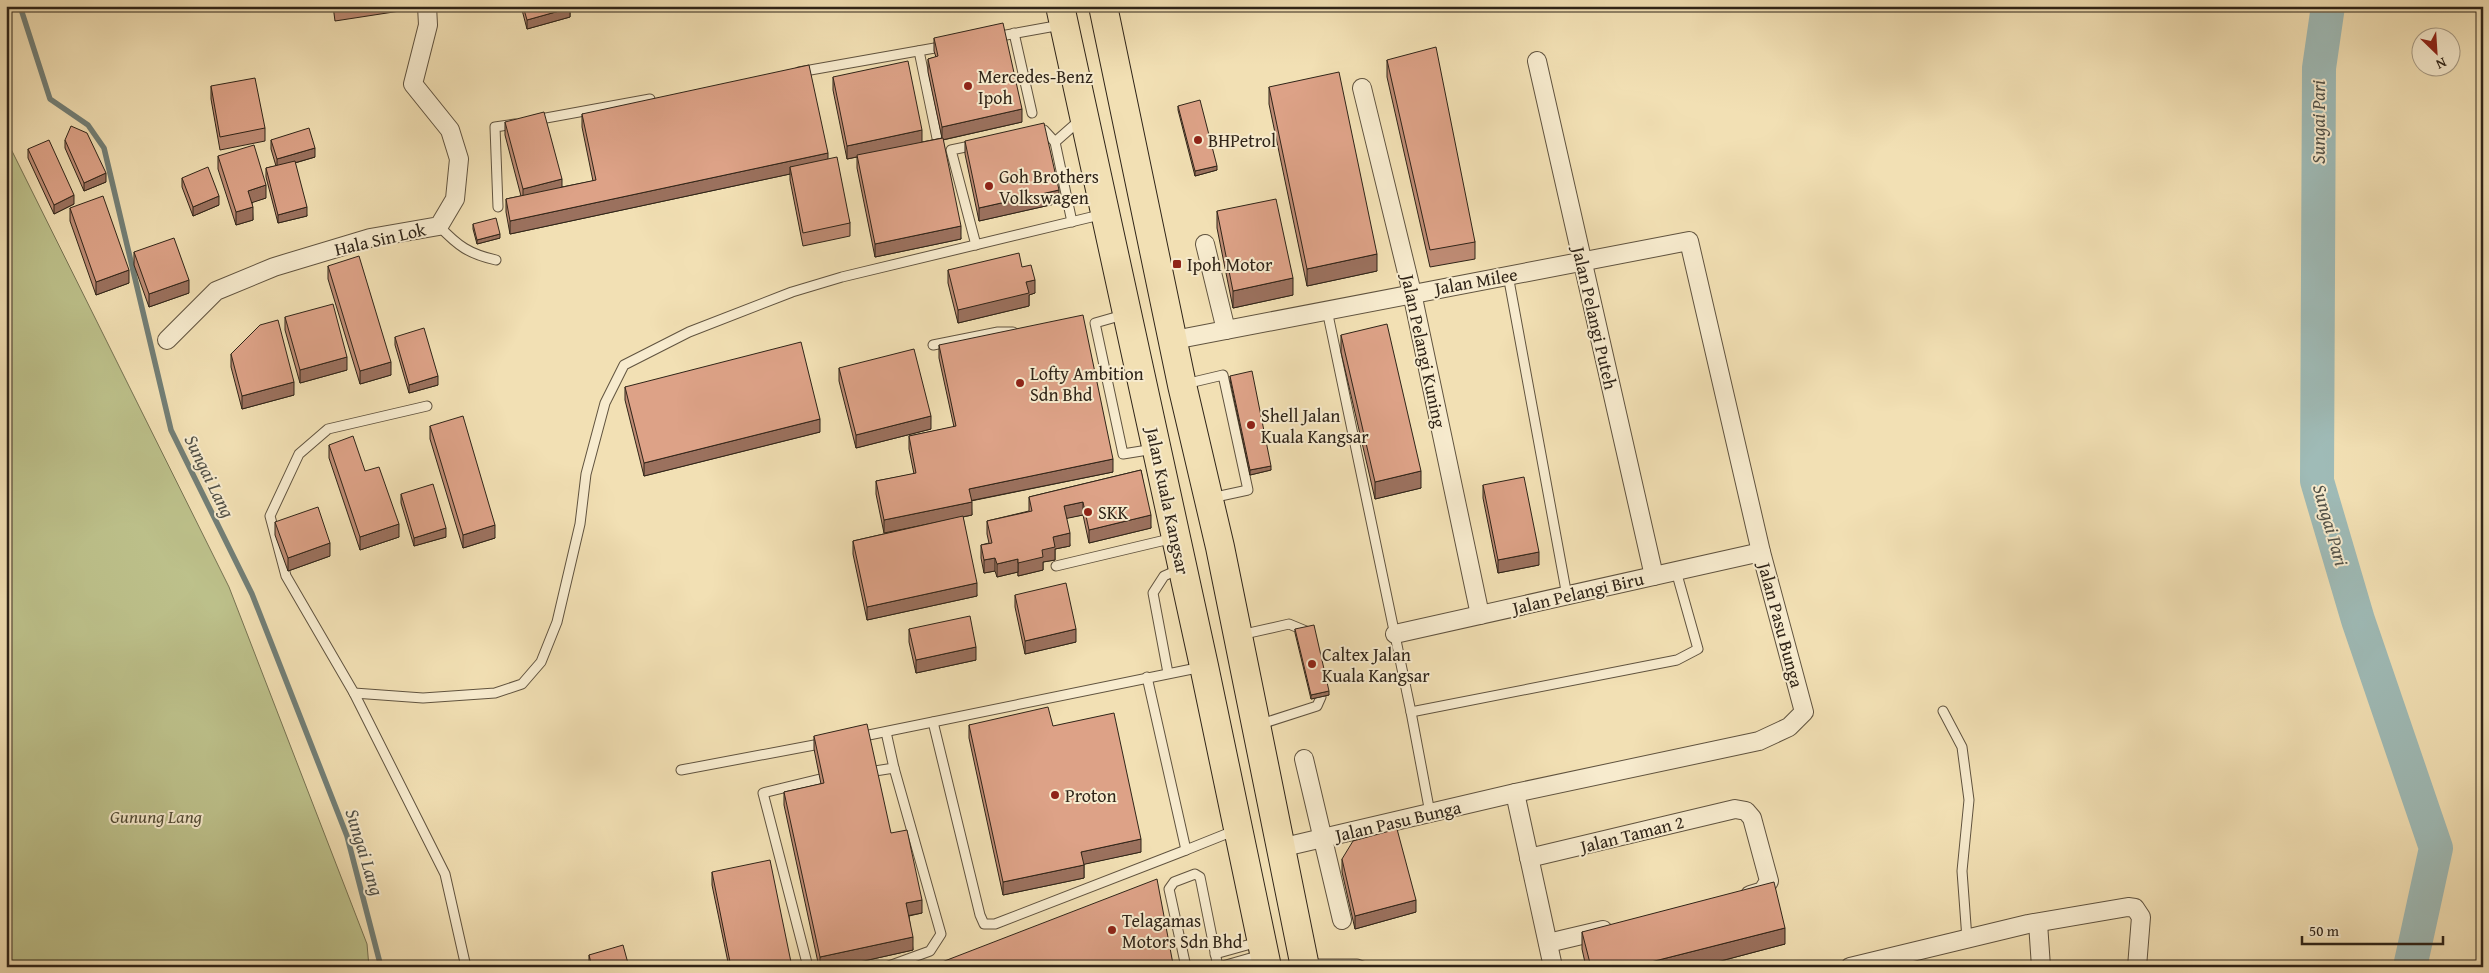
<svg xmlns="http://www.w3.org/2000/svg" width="2489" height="973" font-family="'Gentium Book Plus',serif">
<rect width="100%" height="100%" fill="#f2e0b4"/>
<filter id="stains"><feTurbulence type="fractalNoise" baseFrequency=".004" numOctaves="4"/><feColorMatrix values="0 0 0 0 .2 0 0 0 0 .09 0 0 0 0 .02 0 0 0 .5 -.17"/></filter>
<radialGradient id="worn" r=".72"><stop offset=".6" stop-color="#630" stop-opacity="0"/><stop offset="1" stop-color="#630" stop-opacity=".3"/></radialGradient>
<polygon fill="#bdc18b" stroke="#767252" points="6,139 229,587 367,944 369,967 6,967"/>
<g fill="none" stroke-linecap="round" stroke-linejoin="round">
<polyline stroke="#727f77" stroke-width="5.5" points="20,6 50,99 88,125 104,148 171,430 252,594 347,836 381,967"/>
<polyline stroke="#9fbbb7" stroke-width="34" points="2328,6 2319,68 2317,481 2358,620 2436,848 2410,967"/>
<defs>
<g id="lane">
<polyline points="1014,33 1032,113"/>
<polyline points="995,37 1061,25"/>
<polyline points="919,51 938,143"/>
<polyline points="799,72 946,46"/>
<polyline points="535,120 650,99"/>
<polyline points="1036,132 1044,130 1055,142"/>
<polyline points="975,145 951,150 976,245"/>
<polyline points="498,207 495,127 515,124"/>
<polyline points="1072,222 1055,142 1080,120"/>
<path d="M 439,226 C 458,246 469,254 496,260"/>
<polyline points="1508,275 1567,596"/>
<polyline points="1327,310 1411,712 1677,660 1698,649 1676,571"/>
<polyline points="1123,315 1095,323 1123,454 1154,449"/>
<polyline points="933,345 998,332 1013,332"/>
<polyline points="1185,384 1223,375 1248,490 1211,498"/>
<polyline points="427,406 328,429 299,454 270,516 286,576 354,693 445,874 466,967"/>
<polyline points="1056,566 1174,538"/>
<polyline points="1240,635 1289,624 1306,631"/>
<polyline points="1168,673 1153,593 1164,576 1180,569"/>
<polyline points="1147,677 1186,850 1236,830"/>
<polyline points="354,693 423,698 495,693 522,684 541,662 557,622 580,524 586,474 605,403 624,365 689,332 792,292 842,277 1104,214"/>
<polyline points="1943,711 1962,747 1969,800 1962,871 1967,939"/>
<polyline points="1411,712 1430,813"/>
<polyline points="933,722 980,915 984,924 995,924 1186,850"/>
<polyline points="1258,725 1317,706 1321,697"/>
<polyline points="859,737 1202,667"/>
<polyline points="681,770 825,743"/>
<polyline points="875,771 894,768 886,732"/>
<polyline points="1215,954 1258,942"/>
<polyline points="1308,964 1357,964 1365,967"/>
<polyline points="808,967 763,793 820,779"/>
<polyline points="886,967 930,951 941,934 894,768"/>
<polyline points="1186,967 1169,889 1174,882 1195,874 1200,877 1218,967"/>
<polyline points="1219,967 1261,955"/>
</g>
<g id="street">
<polyline points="1537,61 1654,576"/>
<polyline points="1362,88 1412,293 1480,615"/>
<polyline points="1205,244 1226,330"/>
<polyline points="167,340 216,291 274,267 370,238 439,226 455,199 459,159 450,130 413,84 428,25 427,6"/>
<polyline points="1174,340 1689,241 1761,552 1804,712 1789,727 1759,741 1515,793 1280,848"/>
<polyline points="1395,634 1761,552"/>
<polyline points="1304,759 1342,920"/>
<polyline points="1515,793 1553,967"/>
<polyline points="1529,858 1735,809 1746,811 1752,818 1769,881 1763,891 1750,895"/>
<polyline points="2038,923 2041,967"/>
<polyline points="1548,943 1603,930"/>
<polyline points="1850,967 2028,924 2128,907 2135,908 2141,917 2137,967"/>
</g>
<g id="highway">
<polyline points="1060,6 1204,666 1267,967"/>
<polyline points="1103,6 1182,385 1220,547 1305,967"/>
</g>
</defs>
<use href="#lane" stroke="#60533f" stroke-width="11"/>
<use href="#street" stroke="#60533f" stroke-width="20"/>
<use href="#highway" stroke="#2f2418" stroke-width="30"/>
<use href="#lane" stroke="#f7ebce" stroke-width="9"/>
<use href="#street" stroke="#f7ebce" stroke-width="18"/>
<use href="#highway" stroke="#f2e0b4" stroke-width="28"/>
</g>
<g fill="#be8b74" stroke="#2f2418">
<polygon points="333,6 400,6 400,11 335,21"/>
<polygon points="521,6 570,6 570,17 527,29"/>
<polygon points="934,38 1022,122 943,140 961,239 875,257 857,168 857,157 847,159 833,90 833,77 922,142 942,138 928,72 928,59 936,57 934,51"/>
<polygon points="1387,60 1475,242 1475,259 1430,267 1387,77"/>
<polygon points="211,86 265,128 265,141 220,150 211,99"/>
<polygon points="1269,87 1377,271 1307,286 1269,104"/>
<polygon points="1178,106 1217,170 1195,176 1178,110"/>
<polygon points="582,114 828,159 850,223 850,236 803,246 790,180 790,174 510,234 506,212 506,199 521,196 505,135 505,122 562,187 593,181 582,127"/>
<polygon points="65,140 106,182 84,191 65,148"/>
<polygon points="271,140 315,157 295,163 307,216 278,223 266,177 266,168 276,166 271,149"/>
<polygon points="965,141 1059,203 979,221 965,154"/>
<polygon points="28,149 74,204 54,214 28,158"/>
<polygon points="218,156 266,198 252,202 253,220 236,225 218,169"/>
<polygon points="182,178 219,205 193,216 182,187"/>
<polygon points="70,208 129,283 96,295 70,221"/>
<polygon points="1217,211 1293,295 1233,308 1217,228"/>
<polygon points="473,224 500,238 477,244 473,229"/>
<polygon points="134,252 189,293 149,307 134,265"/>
<polygon points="328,266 391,375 360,384 328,279"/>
<polygon points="1022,267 1035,293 1029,295 1029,306 958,323 948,283 948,270"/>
<polygon points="285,317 347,370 300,383 285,330"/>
<polygon points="1341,335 1421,488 1375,499 1341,352"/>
<polygon points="395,337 438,385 409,393 395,345"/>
<polygon points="939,345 1113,472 971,501 972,515 963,517 977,596 867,620 853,554 853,541 945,520 884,533 876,494 876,481 914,474 909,449 909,436 954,427 939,358"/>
<polygon points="231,354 294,395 242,409 231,367"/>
<polygon points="839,368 931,429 856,448 839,381"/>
<polygon points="1230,376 1271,470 1250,475 1230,380"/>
<polygon points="625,387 820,432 644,476 625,400"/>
<polygon points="430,426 495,538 463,548 430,439"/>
<polygon points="329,445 365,471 399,537 360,550 329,458"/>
<polygon points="1141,470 1151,528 1089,543 1083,515 1066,518 1070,546 1055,549 1055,560 1043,562 1043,570 1018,576 1018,572 997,577 995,571 984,573 981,558 981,545 989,543 987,534 987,521 1029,511 1029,497"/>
<polygon points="1483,485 1539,565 1498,573 1483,498"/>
<polygon points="401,494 446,537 414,546 401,503"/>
<polygon points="275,522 330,556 288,571 275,535"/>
<polygon points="1015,595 1076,642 1025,654 1015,607"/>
<polygon points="909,629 976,660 916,673 909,642"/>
<polygon points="1295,629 1329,695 1311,699 1295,633"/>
<polygon points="969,725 1053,726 1141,852 1084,864 1084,878 1003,895 969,738"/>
<polygon points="814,736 891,833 922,913 909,916 913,950 837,967 819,967 784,805 784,792 821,784 814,749"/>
<polygon points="1342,859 1416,912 1355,929 1342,872"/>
<polygon points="712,872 792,967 729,967 712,885"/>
<polygon points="1582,932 1785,944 1698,967 1586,967 1582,949"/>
<polygon points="589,955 629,967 589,967"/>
</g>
<g fill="#9b715e" stroke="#2f2418">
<polygon points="570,8 570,17 527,29 527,20"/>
<polygon points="1022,109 1022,122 942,140 942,127"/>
<polygon points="922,130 922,143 847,159 847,146"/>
<polygon points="315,148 315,157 277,168 277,159"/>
<polygon points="828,153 828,166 790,167 790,174 510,234 510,221"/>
<polygon points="1217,166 1217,170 1195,176 1195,171"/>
<polygon points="106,173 106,182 84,191 84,183"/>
<polygon points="562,179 562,192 523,202 523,189"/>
<polygon points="266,185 266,198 248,204 248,191"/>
<polygon points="1059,190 1059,203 979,221 979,208"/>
<polygon points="74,195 74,204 54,214 54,205"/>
<polygon points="219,196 219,205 193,216 193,207"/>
<polygon points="253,207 253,220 236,225 236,212"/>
<polygon points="307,207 307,216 278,223 278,215"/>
<polygon points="961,226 961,239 875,257 875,244"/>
<polygon points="500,234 500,238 477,244 477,240"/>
<polygon points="1377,254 1377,271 1307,286 1307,269"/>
<polygon points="129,270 129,283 96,295 96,282"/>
<polygon points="1293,278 1293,295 1233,308 1233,291"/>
<polygon points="189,280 189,293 149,307 149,294"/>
<polygon points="1035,280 1035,293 1029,295 1029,306 958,323 958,310 1026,282"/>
<polygon points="347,357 347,370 300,383 300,370"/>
<polygon points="391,362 391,375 360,384 360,371"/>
<polygon points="438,376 438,385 409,393 409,385"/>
<polygon points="294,382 294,395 242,409 242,396"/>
<polygon points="931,416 931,429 856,448 856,435"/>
<polygon points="820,419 820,432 644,476 644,463"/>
<polygon points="1113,459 1113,472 969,501 969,489"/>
<polygon points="1271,466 1271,470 1250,475 1250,470"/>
<polygon points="1421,471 1421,488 1375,499 1375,482"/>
<polygon points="972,502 972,515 884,533 884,520"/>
<polygon points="1083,502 1083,515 1064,519 1064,506"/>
<polygon points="1151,515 1151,528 1089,543 1089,530"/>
<polygon points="399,524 399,537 360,550 360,537"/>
<polygon points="495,525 495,538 463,548 463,535"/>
<polygon points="446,528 446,537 414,546 414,538"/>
<polygon points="1070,533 1070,546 1055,549 1055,560 1043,562 1043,570 1018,576 1018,563 1042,550 1053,537"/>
<polygon points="330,543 330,556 288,571 288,558"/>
<polygon points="1539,552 1539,565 1498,573 1498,560"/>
<polygon points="995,558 995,571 984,573 984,560"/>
<polygon points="1018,559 1018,572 997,577 997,564"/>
<polygon points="977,583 977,596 867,620 867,607"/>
<polygon points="1076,629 1076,642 1025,654 1025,641"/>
<polygon points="976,647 976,660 916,673 916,660"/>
<polygon points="1329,691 1329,695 1311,699 1311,695"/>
<polygon points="1141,839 1141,852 1081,865 1081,852"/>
<polygon points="1084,865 1084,878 1003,895 1003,882"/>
<polygon points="922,900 922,913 906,916 906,903"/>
<polygon points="1416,900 1416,912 1355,929 1355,916"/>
<polygon points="1785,928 1785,944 1698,967 1631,967"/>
<polygon points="913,937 913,950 837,967 820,967 820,957"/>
<polygon points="1173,964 1173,967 1162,967"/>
</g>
<g fill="#dda287" stroke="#2f2418">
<polygon points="335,6 350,6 335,8"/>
<polygon points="523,6 570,6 570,8 527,20"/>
<polygon points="1003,23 1022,109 942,127 928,59 938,56 934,38"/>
<polygon points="1436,47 1475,242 1430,250 1387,60"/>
<polygon points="908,61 922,130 847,146 833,77"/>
<polygon points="809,65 828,153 510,221 506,199 596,180 582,114"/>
<polygon points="1339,72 1377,254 1307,269 1269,87"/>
<polygon points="255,78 265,128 220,137 211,86"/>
<polygon points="1200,100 1217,166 1195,171 1178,106"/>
<polygon points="544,112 562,179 523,189 505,122"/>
<polygon points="1044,123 1059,190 979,208 965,141"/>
<polygon points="71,126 87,133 106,173 84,183 65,140"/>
<polygon points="309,128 315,148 277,159 271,140"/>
<polygon points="943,138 961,226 875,244 857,155"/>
<polygon points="49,140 74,195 54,205 28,149"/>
<polygon points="254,145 266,185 248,191 253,207 236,212 218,156"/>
<polygon points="837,157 850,223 803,233 790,167"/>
<polygon points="295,161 307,207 278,215 266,168"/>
<polygon points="208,167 219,196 193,207 182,178"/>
<polygon points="103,196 129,270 96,282 70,208"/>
<polygon points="1276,199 1293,278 1233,291 1217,211"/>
<polygon points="496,218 500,234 477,240 473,224"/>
<polygon points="174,238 189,280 149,294 134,252"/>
<polygon points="1019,253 1022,267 1031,265 1035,280 1026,282 1029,293 958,310 948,270"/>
<polygon points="359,256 391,362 360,371 328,266"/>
<polygon points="333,304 347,357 300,370 285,317"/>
<polygon points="1083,315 1113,459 969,489 972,502 884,520 876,481 916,473 909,436 956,426 939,345"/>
<polygon points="278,320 294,382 242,396 231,354 260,325"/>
<polygon points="1387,324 1421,471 1375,482 1341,335"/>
<polygon points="424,328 438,376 409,385 395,337"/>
<polygon points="801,342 820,419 644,463 625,387"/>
<polygon points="914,349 931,416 856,435 839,368"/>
<polygon points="1252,371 1271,466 1250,470 1230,376"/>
<polygon points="463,416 495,525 463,535 430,426"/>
<polygon points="353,436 365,471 379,467 399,524 360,537 329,445"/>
<polygon points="1141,470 1151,515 1089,530 1083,502 1064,506 1070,533 1053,537 1055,547 1042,550 1043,557 1018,563 1018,559 997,564 995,558 984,560 981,545 992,543 987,521 1032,511 1029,497"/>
<polygon points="1524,477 1539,552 1498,560 1483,485"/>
<polygon points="433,484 446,528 414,538 401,494"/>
<polygon points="318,507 330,543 288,558 275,522"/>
<polygon points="963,516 977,583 867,607 853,541"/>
<polygon points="1066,583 1076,629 1025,641 1015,595"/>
<polygon points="970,616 976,647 916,660 909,629"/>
<polygon points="1314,625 1329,691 1311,695 1295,629"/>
<polygon points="1048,707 1053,726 1114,713 1141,839 1081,852 1084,865 1003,882 969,725"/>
<polygon points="867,724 891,833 907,830 922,900 906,903 913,937 820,957 784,792 824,783 814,736"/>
<polygon points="1397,829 1416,900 1355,916 1342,859 1353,841"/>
<polygon points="770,860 792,967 731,967 712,872"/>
<polygon points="1157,879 1173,964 1162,967 929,967"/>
<polygon points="1774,882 1785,928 1631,967 1591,967 1582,932"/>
<polygon points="623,945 629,967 592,967 589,955"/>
</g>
<g fill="#8f2418" stroke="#f7ebce" stroke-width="2">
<circle cx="968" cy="86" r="5"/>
<circle cx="1198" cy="140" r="5"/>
<circle cx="989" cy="186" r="5"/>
<rect x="1172" y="259" width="10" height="10" rx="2.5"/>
<circle cx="1020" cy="383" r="5"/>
<circle cx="1251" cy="425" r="5"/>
<circle cx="1088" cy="512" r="5"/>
<circle cx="1312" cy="664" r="5"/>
<circle cx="1055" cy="795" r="5"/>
<circle cx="1112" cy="930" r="5"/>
</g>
<g text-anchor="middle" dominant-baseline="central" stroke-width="4" stroke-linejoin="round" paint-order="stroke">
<g font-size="18" fill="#2f2418" stroke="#f7ebce" text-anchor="start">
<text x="978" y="76">Mercedes-Benz<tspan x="978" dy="21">Ipoh</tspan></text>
<text x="1208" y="140">BHPetrol</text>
<text x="999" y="176">Goh Brothers<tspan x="999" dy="21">Volkswagen</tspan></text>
<text x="1187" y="264">Ipoh Motor</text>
<text x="1030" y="373">Lofty Ambition<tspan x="1030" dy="21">Sdn Bhd</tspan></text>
<text x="1261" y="415">Shell Jalan<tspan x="1261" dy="21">Kuala Kangsar</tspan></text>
<text x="1098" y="512">SKK</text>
<text x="1322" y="654">Caltex Jalan<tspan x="1322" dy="21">Kuala Kangsar</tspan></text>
<text x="1065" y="795">Proton</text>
<text x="1122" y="920">Telagamas<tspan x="1122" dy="21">Motors Sdn Bhd</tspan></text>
</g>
<g font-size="18" fill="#2f2418" stroke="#f7ebce">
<text transform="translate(380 239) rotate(-13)">Hala Sin Lok</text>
<text transform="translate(1476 281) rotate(-10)">Jalan Milee</text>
<text transform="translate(1595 318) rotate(77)">Jalan Pelangi Puteh</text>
<text transform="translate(1424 351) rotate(78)">Jalan Pelangi Kuning</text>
<text transform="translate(1168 501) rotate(78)">Jalan Kuala Kangsar</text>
<text transform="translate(1578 593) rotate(-13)">Jalan Pelangi Biru</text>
<text transform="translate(1781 625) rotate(75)">Jalan Pasu Bunga</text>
<text transform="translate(1398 821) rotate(-13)">Jalan Pasu Bunga</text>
<text transform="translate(1632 834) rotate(-14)">Jalan Taman 2</text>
</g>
<g font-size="18" font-style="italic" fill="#524b35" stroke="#f7ebce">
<text x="156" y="816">Gunung Lang</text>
</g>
<g font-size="19" font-style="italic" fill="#515148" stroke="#f7ebce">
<text transform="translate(2318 122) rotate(-90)">Sungai Pari</text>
<text transform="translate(210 476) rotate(64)">Sungai Lang</text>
<text transform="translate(2331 525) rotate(74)">Sungai Pari</text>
<text transform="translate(365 852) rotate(73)">Sungai Lang</text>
</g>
</g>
<rect width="2489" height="973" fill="none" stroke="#f2e0b4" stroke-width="25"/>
<rect x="8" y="8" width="2474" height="958" fill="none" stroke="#2f2418" stroke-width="2.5"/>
<rect x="12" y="12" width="2464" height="948" fill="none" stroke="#2f2418"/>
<g transform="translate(2436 52) rotate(155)"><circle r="24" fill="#f7ebce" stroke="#a79b85"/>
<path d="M0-4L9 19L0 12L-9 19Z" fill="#8f2418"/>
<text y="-8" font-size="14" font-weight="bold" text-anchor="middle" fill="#2f2418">N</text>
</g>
<path d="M2302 936v8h141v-8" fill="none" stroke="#2f2418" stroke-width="2.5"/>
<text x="2309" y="936" font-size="15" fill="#2f2418" stroke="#f7ebce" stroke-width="4" paint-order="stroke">50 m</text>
<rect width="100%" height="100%" filter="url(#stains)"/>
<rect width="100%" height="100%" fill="url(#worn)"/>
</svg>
